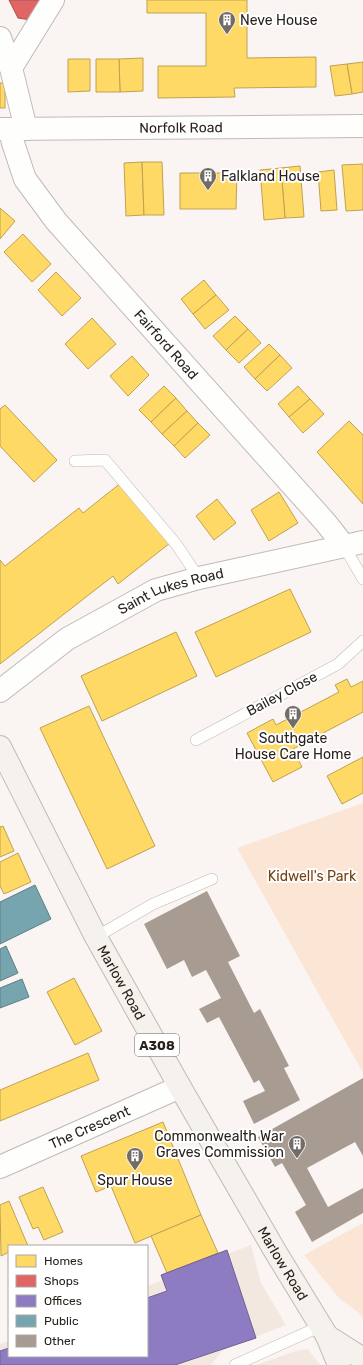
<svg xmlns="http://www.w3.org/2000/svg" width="363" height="1365" font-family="Rubik,sans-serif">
<rect width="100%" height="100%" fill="#faf5f2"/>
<g fill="#f3e8e0">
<polygon points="251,1245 261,1283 286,1325 232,1346 221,1352 211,1365 0,1365 0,1344 9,1341 9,1356 147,1356 147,1286"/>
<polygon points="308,1349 320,1365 256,1365 296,1351"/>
</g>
<g fill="#fbe6d6">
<polygon points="363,803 363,1073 237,848"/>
<polygon points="363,1223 363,1319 359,1313 339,1298 304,1255"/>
</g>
<g fill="#ffd966" stroke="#bfa250">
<polygon points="147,0 247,0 247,58 316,57 316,87 234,88 235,97 158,98 158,66 206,66 206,13 147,13"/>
<polygon points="143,58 143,91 120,92 119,59"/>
<polygon points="68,59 90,59 90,91 68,92"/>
<polygon points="96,59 119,59 120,92 96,92"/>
<polygon points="363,62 363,92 352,94 347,64"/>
<polygon points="347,64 352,94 335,96 330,66"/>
<rect x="0" y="83" width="5" height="25"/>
<polygon points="142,162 144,215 126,216 124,163"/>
<polygon points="142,162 162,162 164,215 144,215"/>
<polygon points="363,164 363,210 346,211 342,165"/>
<polygon points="300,166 304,217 285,218 281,168"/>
<polygon points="281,168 285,218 264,220 260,170"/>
<polygon points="334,170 337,210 321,211 318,172"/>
<polygon points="180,173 237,173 236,209 180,209"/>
<polygon points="0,208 15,221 0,239"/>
<polygon points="23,234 51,264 32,282 4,252"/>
<polygon points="56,272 81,298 62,316 38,290"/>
<polygon points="204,280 216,295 193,314 181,299"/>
<polygon points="216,295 229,310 205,329 193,314"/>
<polygon points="235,316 248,329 226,350 213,336"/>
<polygon points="92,318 116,344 88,369 65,344"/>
<polygon points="248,329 261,343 239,363 226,350"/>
<polygon points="269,344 280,355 255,379 244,367"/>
<polygon points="280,355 292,368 267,391 255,379"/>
<polygon points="132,356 149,375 128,396 110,376"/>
<polygon points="164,386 176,398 151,422 139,410"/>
<polygon points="298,386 310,399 289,417 278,404"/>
<polygon points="176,398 187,411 162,434 151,422"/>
<polygon points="310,399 324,414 303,433 289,417"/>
<polygon points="5,405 57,460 34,482 0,446 0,409"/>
<polygon points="187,411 198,423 174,446 162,434"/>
<polygon points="349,421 363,435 363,504 317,452"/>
<polygon points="198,423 210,435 185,458 174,446"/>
<polygon points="122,482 170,543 118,584 113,576 0,664 0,560 5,566 79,508 83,513"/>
<polygon points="279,492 298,523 269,541 251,510"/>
<polygon points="217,499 236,523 214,540 196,516"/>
<polygon points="290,589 311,632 216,677 195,632"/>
<polygon points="176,632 197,676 102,721 81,676"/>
<polygon points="347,679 351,687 363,681 363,712 293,749 302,767 273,782 247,733 273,719 276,725 339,692 335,685"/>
<polygon points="89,706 155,846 107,869 40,728"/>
<polygon points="363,757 363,793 342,804 327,776"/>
<polygon points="3,826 14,851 0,857 0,827"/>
<polygon points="18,853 31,882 4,894 0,886 0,862"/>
<polygon points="74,978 102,1031 75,1045 47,992"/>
<polygon points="88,1053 99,1080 0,1121 0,1090"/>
<polygon points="163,1122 201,1215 135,1243 111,1186 96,1192 81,1156"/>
<polygon points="43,1187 63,1232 44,1240 38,1227 33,1229 19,1197"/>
<polygon points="9,1201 28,1246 9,1246 9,1252 1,1256 0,1205"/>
<polygon points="201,1215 218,1253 167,1273 151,1236"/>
</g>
<polygon fill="#e06666" stroke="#a95250" points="9,0 44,0 31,20 18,18"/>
<polygon fill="#8e7cc3" stroke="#706191" points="227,1250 256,1338 175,1365 0,1365 0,1351 9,1348 9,1356 147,1356 147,1298 167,1291 161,1275"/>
<g fill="#76a5af" stroke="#5f7e83">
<polygon points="35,885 51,919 0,944 0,902"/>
<polygon points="6,946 18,973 0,981 0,949"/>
<polygon points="22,979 29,997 0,1008 0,988"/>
</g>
<g fill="#a89c92">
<polygon points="207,891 240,956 228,962 254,1013 260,1009 289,1066 284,1068 300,1100 254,1124 243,1101 265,1091 259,1080 254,1083 219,1017 207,1023 199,1009 221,998 206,970 192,977 184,960 167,969 144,924"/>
<polygon points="363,1078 363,1156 355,1142 307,1168 328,1207 363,1188 363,1213 312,1242 295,1212 306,1205 282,1163 275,1167 258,1137"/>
</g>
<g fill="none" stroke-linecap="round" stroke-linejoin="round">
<defs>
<g id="service">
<polyline points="75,461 105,460 176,544 199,578"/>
<polyline points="344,546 363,579"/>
<polyline points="196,740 338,664 363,641"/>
<polyline points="96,937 153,904 212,879"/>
<polyline points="235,1365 321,1326"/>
</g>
<g id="minor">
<polyline points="0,38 11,68 26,129"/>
<polyline points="11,68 53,0"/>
<path id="s1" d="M 0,129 L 363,126"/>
<path id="s2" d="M 10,130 L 13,143 L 25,179 L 56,221 L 326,523 L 344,546"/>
<path id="s3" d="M 0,691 L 67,639 L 156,590 L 199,578 L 363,542"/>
<path id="s4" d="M 0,1167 L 180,1087"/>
</g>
<g id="primary">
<path id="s5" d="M 0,747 L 96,937 L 180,1087 L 275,1251 L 327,1336 L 339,1365"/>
<polyline points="327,1336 363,1359"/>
</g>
</defs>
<use href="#service" stroke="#c0bab6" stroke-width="12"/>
<use href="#minor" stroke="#c0bab6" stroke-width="24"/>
<use href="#primary" stroke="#c2b9b2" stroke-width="24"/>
<use href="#service" stroke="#fefefd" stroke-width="11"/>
<use href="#minor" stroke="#fefefd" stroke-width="22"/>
<use href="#primary" stroke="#f5f1ed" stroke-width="22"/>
</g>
<defs>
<symbol id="building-pin" viewBox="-11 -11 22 30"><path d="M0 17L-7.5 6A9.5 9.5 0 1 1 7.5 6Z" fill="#726c67" stroke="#fff"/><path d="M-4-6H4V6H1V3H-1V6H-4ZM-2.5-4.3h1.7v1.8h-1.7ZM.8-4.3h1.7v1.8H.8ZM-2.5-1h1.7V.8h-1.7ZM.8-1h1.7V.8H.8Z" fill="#fff"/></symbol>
</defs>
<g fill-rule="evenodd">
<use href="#building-pin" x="217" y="10" width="20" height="27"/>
<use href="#building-pin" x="198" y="166" width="20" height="27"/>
<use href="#building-pin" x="283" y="704" width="20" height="27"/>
<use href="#building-pin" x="287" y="1134" width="20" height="27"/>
<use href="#building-pin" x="125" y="1146" width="20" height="27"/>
</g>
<g text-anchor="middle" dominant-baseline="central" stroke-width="4" stroke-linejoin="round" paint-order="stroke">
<rect fill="#fff" stroke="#696460" stroke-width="1" x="135" y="1034" width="44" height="22" rx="3"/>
<g font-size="13" font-weight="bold" fill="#29221c">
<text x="157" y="1045">A308</text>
</g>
<g font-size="14" fill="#29221c" stroke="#fff" text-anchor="start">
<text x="240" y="20">Neve House</text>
<text x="221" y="176">Falkland House</text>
<text x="293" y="738" text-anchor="middle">Southgate<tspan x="293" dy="16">House Care Home</tspan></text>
<text x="284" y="1136" text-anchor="end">Commonwealth War<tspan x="284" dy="16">Graves Commission</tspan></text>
<text x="135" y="1180" text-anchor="middle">Spur House</text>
</g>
<g font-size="14" fill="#29221c" stroke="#fff">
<text stroke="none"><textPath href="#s1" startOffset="181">Norfolk Road</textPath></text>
<text stroke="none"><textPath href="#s2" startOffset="269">Fairford Road</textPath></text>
<text stroke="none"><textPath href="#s3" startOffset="200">Saint Lukes Road</textPath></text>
<text transform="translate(282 694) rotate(-28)">Bailey Close</text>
<text stroke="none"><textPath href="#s5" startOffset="265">Marlow Road</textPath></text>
<text stroke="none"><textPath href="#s4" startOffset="98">The Crescent</textPath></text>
<text stroke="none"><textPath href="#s5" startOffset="589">Marlow Road</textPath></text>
</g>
<g font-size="14" fill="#754111" stroke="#fff">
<text x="312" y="876">Kidwell's Park</text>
</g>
</g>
<rect x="8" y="1245" width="140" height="112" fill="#ffffff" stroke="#a9a7a4"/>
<rect x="16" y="1255" width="20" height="12" fill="#ffd966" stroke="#a9a7a4"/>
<text x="44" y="1265" font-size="12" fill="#29221c">Homes</text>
<rect x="16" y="1275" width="20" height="12" fill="#e06666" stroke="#a9a7a4"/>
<text x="44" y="1285" font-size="12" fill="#29221c">Shops</text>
<rect x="16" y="1295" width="20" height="12" fill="#8e7cc3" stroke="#a9a7a4"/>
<text x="44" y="1305" font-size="12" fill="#29221c">Offices</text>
<rect x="16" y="1315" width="20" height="12" fill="#76a5af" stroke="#a9a7a4"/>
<text x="44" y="1325" font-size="12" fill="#29221c">Public</text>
<rect x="16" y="1335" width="20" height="12" fill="#a89c92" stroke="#a9a7a4"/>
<text x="44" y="1345" font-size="12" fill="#29221c">Other</text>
</svg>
